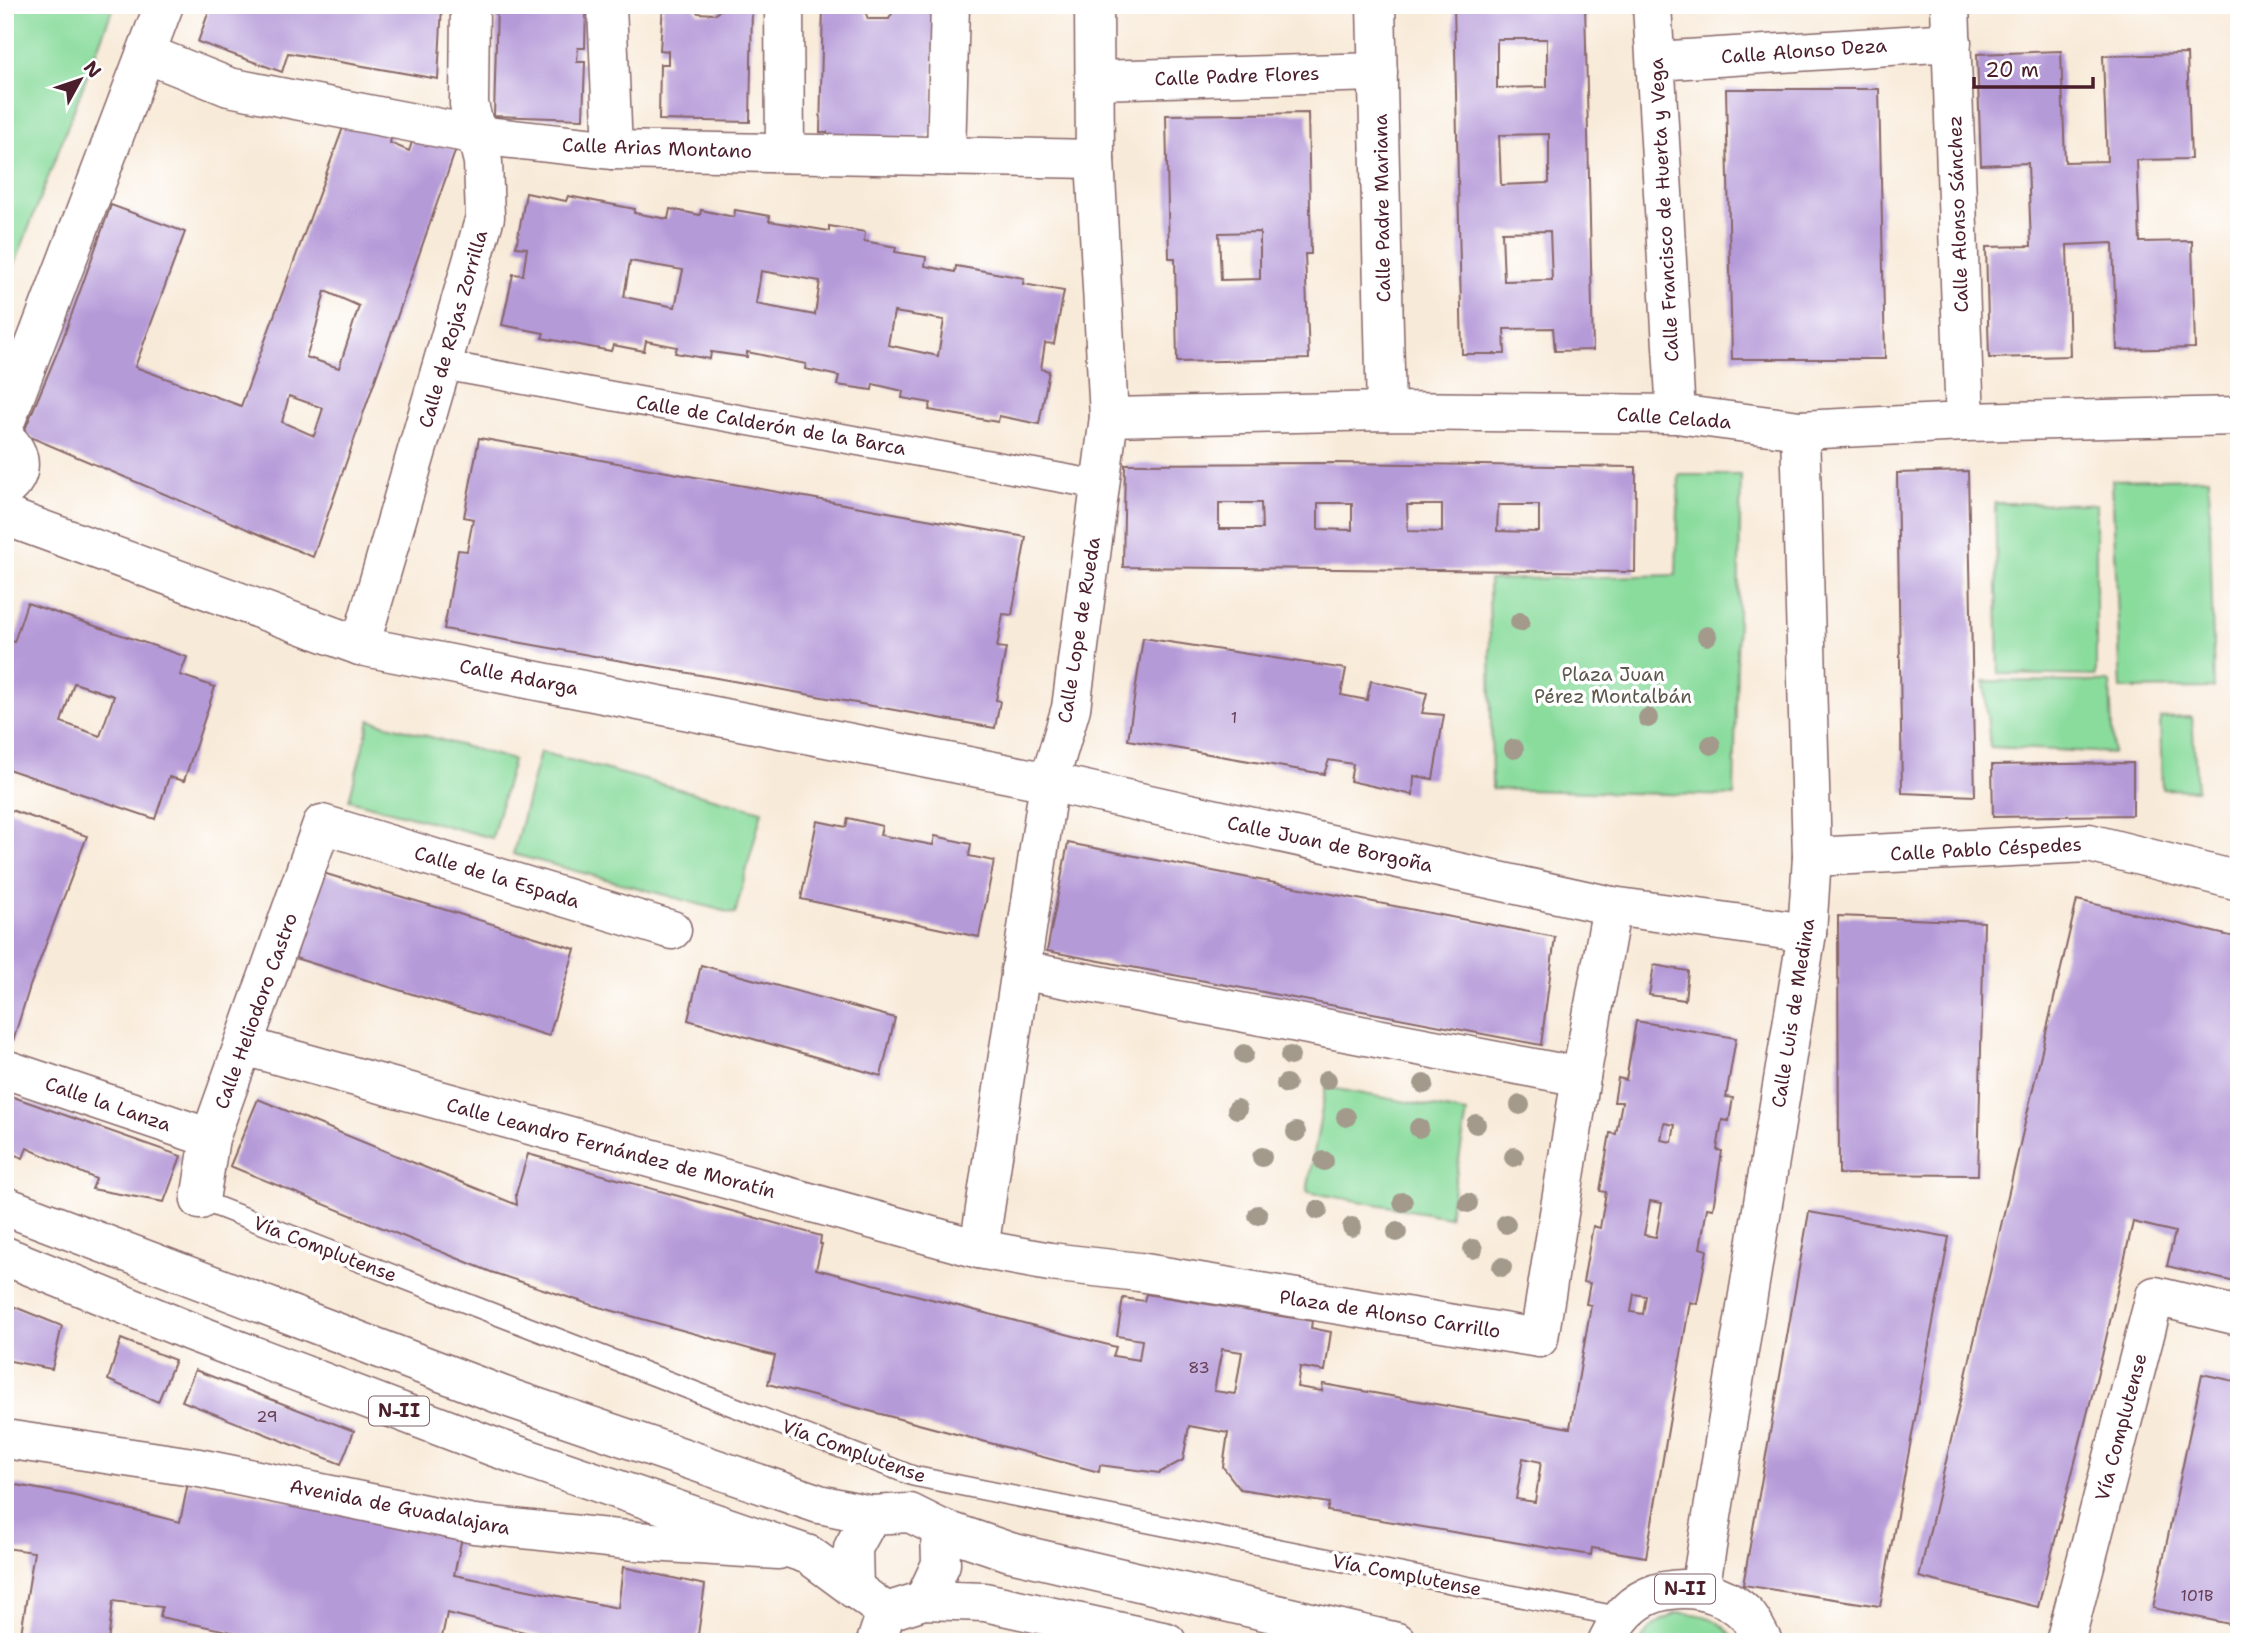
<svg xmlns="http://www.w3.org/2000/svg" width="2244" height="1647" font-family="'Shantell Sans',sans-serif">
<rect width="100%" height="100%" fill="#fff"/>
<filter id="ink" filterUnits="userSpaceOnUse"><feTurbulence type="fractalNoise" baseFrequency=".0143" numOctaves="2"/><feDisplacementMap in="SourceGraphic" scale="14" xChannelSelector="R" yChannelSelector="G"/><feConvolveMatrix kernelMatrix="1 2 1 2 8 2 1 2 1" color-interpolation-filters="sRGB"/></filter>
<filter id="wash" filterUnits="userSpaceOnUse"><feTurbulence type="fractalNoise" baseFrequency=".00686" numOctaves="4" result="noise"/><feDisplacementMap in="SourceGraphic" scale="28" xChannelSelector="R" yChannelSelector="G"/><feGaussianBlur stdDeviation="1.57" result="paint"/><feColorMatrix in="noise" values="0 0 0 0 0 0 0 0 0 0 0 0 0 0 0 0 0 1.4 0 .05"/><feComposite in="paint" operator="in"/></filter>
<g filter="url(#wash)">
<rect width="100%" height="100%" fill="#f8ead8"/>
<g fill="#8adc9d" stroke="#6a7e64" stroke-width="2">
<polygon points="5,5 114,5 5,290"/>
<polygon points="1679,475 1741,475 1734,796 1492,789 1489,580 1676,575"/>
<polygon points="2209,478 2214,688 2121,689 2112,480"/>
<polygon points="1995,503 2096,504 2096,676 1999,674"/>
<polygon points="1984,681 2110,682 2113,753 1990,747"/>
<polygon points="2192,717 2197,790 2162,789 2160,718"/>
<polygon points="370,720 513,760 492,838 349,800"/>
<polygon points="540,752 762,811 735,914 513,854"/>
<polygon points="1326,1087 1467,1113 1449,1217 1307,1192"/>
<path d="M 1677,1613 C 1705,1613 1720,1618 1736,1642 L 1640,1642 C 1649,1626 1661,1620 1677,1613 Z"/>
</g>
<g id="blocks">
<g fill="#b59ad8" fill-rule="evenodd">
<polygon points="211,5 442,5 438,79 288,53 282,72 198,42"/>
<polygon points="497,5 528,5 532,10 549,10 553,5 586,5 585,48 578,48 577,62 585,62 583,119 494,116"/>
<polygon points="663,5 693,5 698,13 716,14 724,5 752,5 750,122 659,120 660,64 668,64 668,51 660,50"/>
<polygon points="823,5 863,5 868,19 889,19 897,5 935,5 932,134 927,134 926,141 827,137 827,132 820,132"/>
<path d="M 1454,5 L 1585,5 L 1593,350 L 1555,351 L 1553,328 L 1504,329 L 1505,354 L 1462,354 ZM 1497,39 L 1547,39 L 1547,87 L 1497,88 ZM 1549,134 L 1549,183 L 1501,185 L 1499,135 ZM 1550,231 L 1552,280 L 1504,281 L 1502,232 Z"/>
<polygon points="2061,51 2065,162 2107,161 2103,56 2187,54 2191,159 2137,160 2140,242 2192,241 2195,348 2117,350 2113,243 2067,245 2070,356 1989,358 1986,247 2031,246 2028,163 1981,165 1977,54"/>
<polygon points="1726,89 1879,89 1885,359 1732,359"/>
<path d="M 1308,113 L 1311,254 L 1305,254 L 1309,359 L 1177,362 L 1175,258 L 1169,258 L 1166,115 ZM 1260,232 L 1260,279 L 1221,280 L 1219,233 Z"/>
<path d="M 348,114 L 393,127 L 390,143 L 409,151 L 414,136 L 456,149 L 313,557 L 23,434 L 62,341 L 111,205 L 185,232 L 135,367 L 241,406 ZM 325,291 L 359,306 L 339,368 L 306,357 L 316,327 ZM 289,396 L 323,408 L 314,436 L 282,422 Z"/>
<path d="M 526,193 L 566,201 L 568,196 L 635,209 L 634,213 L 668,219 L 670,209 L 700,215 L 701,210 L 734,217 L 735,210 L 770,216 L 769,221 L 829,231 L 829,226 L 865,232 L 864,241 L 896,247 L 895,252 L 926,257 L 925,266 L 955,272 L 956,266 L 1024,278 L 1023,284 L 1064,291 L 1054,344 L 1045,343 L 1041,369 L 1049,371 L 1039,424 L 999,416 L 998,422 L 929,410 L 931,403 L 902,398 L 903,391 L 873,384 L 872,390 L 837,385 L 839,376 L 805,369 L 806,364 L 747,352 L 747,357 L 711,352 L 710,359 L 675,353 L 677,347 L 646,341 L 644,351 L 613,345 L 611,351 L 542,338 L 544,333 L 502,325 L 513,274 L 523,275 L 527,248 L 516,247 ZM 630,261 L 683,270 L 675,307 L 624,297 ZM 761,271 L 820,281 L 815,315 L 756,304 ZM 894,312 L 944,320 L 938,356 L 888,345 Z"/>
<polygon points="479,438 1026,537 1012,615 1003,614 997,647 1006,648 996,700 1000,701 995,728 444,629 458,550 467,551 473,519 464,517"/>
<path d="M 1336,463 L 1636,467 L 1635,572 L 1123,567 L 1125,464 ZM 1219,503 L 1261,503 L 1262,529 L 1219,529 ZM 1318,503 L 1352,503 L 1352,530 L 1318,529 ZM 1407,505 L 1442,505 L 1442,532 L 1408,531 ZM 1498,505 L 1539,505 L 1539,532 L 1497,531 Z"/>
<polygon points="1968,471 1975,796 1902,793 1897,473"/>
<path d="M 27,603 L 187,657 L 180,675 L 215,687 L 184,781 L 169,777 L 155,819 L 5,768 L 5,639 L 14,642 ZM 74,683 L 114,696 L 100,736 L 61,722 Z"/>
<polygon points="1143,638 1346,669 1341,695 1367,700 1371,681 1427,693 1422,713 1444,715 1433,779 1414,776 1413,795 1350,781 1353,764 1329,760 1324,774 1128,740"/>
<polygon points="2133,763 2133,815 1993,817 1992,765"/>
<polygon points="5,808 87,836 30,986 12,1044 5,1041"/>
<polygon points="848,818 882,826 880,835 933,845 935,836 971,844 969,856 994,861 979,937 801,899 817,821 846,827"/>
<polygon points="1068,843 1555,937 1541,1045 1047,951"/>
<polygon points="323,873 575,949 549,1036 295,958"/>
<polygon points="2077,900 2239,938 2239,1283 2167,1266 2175,1232 2133,1222 2102,1356 2038,1607 1919,1577"/>
<polygon points="1838,916 1984,922 1978,1175 1839,1174"/>
<polygon points="701,965 895,1018 881,1076 688,1020"/>
<polygon points="1654,965 1688,971 1685,1000 1649,995"/>
<path d="M 1636,1021 L 1736,1038 L 1726,1097 L 1733,1098 L 1729,1121 L 1722,1120 L 1717,1150 L 1722,1151 L 1713,1209 L 1707,1208 L 1700,1248 L 1707,1250 L 1697,1304 L 1690,1302 L 1646,1557 L 1592,1548 L 1591,1555 L 1327,1511 L 1329,1503 L 1240,1489 L 1223,1467 L 1228,1433 L 1189,1426 L 1183,1460 L 1159,1473 L 1100,1465 L 1099,1472 L 768,1384 L 775,1356 L 592,1305 L 491,1272 L 230,1166 L 258,1099 L 517,1205 L 516,1194 L 528,1154 L 821,1236 L 820,1244 L 822,1244 L 816,1269 L 1116,1347 L 1113,1356 L 1139,1360 L 1142,1340 L 1117,1336 L 1123,1298 L 1144,1301 L 1146,1294 L 1312,1321 L 1311,1328 L 1331,1332 L 1325,1371 L 1300,1367 L 1297,1387 L 1322,1391 L 1323,1384 L 1570,1428 L 1591,1305 L 1586,1304 L 1590,1283 L 1583,1282 L 1593,1226 L 1600,1228 L 1606,1192 L 1600,1191 L 1610,1133 L 1616,1134 L 1622,1102 L 1614,1102 L 1618,1078 L 1626,1080 ZM 1664,1123 L 1675,1125 L 1672,1142 L 1661,1140 ZM 1650,1201 L 1662,1203 L 1656,1237 L 1644,1235 ZM 1634,1294 L 1646,1296 L 1643,1314 L 1631,1312 ZM 1222,1349 L 1242,1352 L 1235,1394 L 1214,1391 ZM 1523,1458 L 1541,1462 L 1535,1502 L 1516,1499 Z"/>
<polygon points="5,1094 181,1156 164,1202 92,1189 96,1179 27,1148 23,1158 5,1151"/>
<polygon points="1809,1212 1949,1237 1880,1606 1743,1585"/>
<polygon points="5,1303 62,1326 52,1369 5,1360"/>
<polygon points="121,1339 175,1360 158,1402 108,1380"/>
<polygon points="195,1370 354,1431 341,1464 182,1401"/>
<polygon points="2202,1374 2239,1382 2239,1626 2153,1608"/>
<polygon points="5,1483 71,1495 180,1522 188,1483 463,1533 454,1575 618,1608 623,1567 705,1585 697,1642 566,1642 447,1613 441,1642 279,1642 160,1617 162,1607 113,1601 108,1642 20,1640 34,1552 5,1548"/>
</g>
</g>
</g>
<g filter="url(#ink)">
<use href="#blocks" fill-opacity="0" stroke="#876668" stroke-width="2"/>
<g fill="none" stroke-linecap="round" stroke-linejoin="round">
<defs>
<polyline id="service" points="200,1200 913,1476 1621,1617"/>
<polyline id="pedestrian" points="442,365 1100,485"/>
<g id="minor">
<polyline points="607,5 613,150"/>
<polyline points="784,5 785,153"/>
<polyline points="1376,5 1386,411"/>
<polyline points="1652,5 1676,414"/>
<polyline points="1950,5 1965,422"/>
<polyline points="147,54 229,87 476,135 613,150 1095,159"/>
<polyline points="1656,61 1952,42"/>
<polyline points="1096,80 1378,72"/>
<polyline points="946,156 950,5"/>
<polyline points="1109,417 1386,411 1676,414 1800,430 1965,422 2239,416"/>
<polyline points="5,423 164,5"/>
<path d="M 5,439 C 23,452 24,476 5,489"/>
<polyline points="5,516 360,646 1049,782 1612,906 1807,933"/>
<polyline points="360,646 485,217 483,162 469,104 470,5"/>
<polyline points="1812,857 2089,843 2239,881"/>
<polyline points="1020,970 1581,1077"/>
<polyline points="244,1046 979,1249 1050,1262 1139,1272 1539,1338 1581,1077 1612,906"/>
<polyline points="5,1069 210,1138"/>
<polyline points="200,1200 210,1138 322,824 672,930"/>
<polyline points="979,1249 1049,782 1071,708 1109,417 1095,159 1094,5"/>
<polyline points="5,1439 199,1468 474,1524 636,1541 778,1550"/>
<polyline points="1700,1590 1807,933 1812,857 1800,430"/>
<polyline points="876,1642 886,1612"/>
<polyline points="2065,1642 2155,1296 2239,1316"/>
</g>
<g id="primary">
<polyline points="5,1206 512,1399 819,1504 871,1515 910,1513 940,1528 1010,1552 1397,1642"/>
<polyline points="5,1256 189,1331 494,1447 809,1555 886,1612 924,1600 985,1602 1167,1642"/>
<polyline points="854,1589 853,1548 871,1515"/>
<polyline points="924,1600 941,1564 940,1528"/>
<path d="M 1607,1642 C 1611,1634 1615,1625 1621,1618 C 1651,1579 1713,1581 1746,1614 C 1753,1621 1758,1633 1763,1642"/>
</g>
</defs>
<use href="#service" stroke="#876668" stroke-width="22"/>
<use href="#pedestrian" stroke="#876668" stroke-width="31"/>
<use href="#minor" stroke="#876668" stroke-width="41"/>
<use href="#primary" stroke="#876668" stroke-width="41"/>
<use href="#service" stroke="#fff" stroke-width="19"/>
<use href="#pedestrian" stroke="#fff" stroke-width="28"/>
<use href="#minor" stroke="#fff" stroke-width="38"/>
<use href="#primary" stroke="#fff" stroke-width="38"/>
</g>
<g fill="#a39a8c">
<circle cx="1520" cy="622" r="10"/>
<circle cx="1707" cy="636" r="10"/>
<circle cx="1648" cy="718" r="10"/>
<circle cx="1711" cy="745" r="10"/>
<circle cx="1514" cy="749" r="10"/>
<circle cx="1244" cy="1054" r="10"/>
<circle cx="1290" cy="1056" r="10"/>
<circle cx="1327" cy="1080" r="10"/>
<circle cx="1286" cy="1084" r="10"/>
<circle cx="1424" cy="1084" r="10"/>
<circle cx="1520" cy="1105" r="10"/>
<circle cx="1237" cy="1109" r="10"/>
<circle cx="1346" cy="1117" r="10"/>
<circle cx="1476" cy="1124" r="10"/>
<circle cx="1419" cy="1128" r="10"/>
<circle cx="1296" cy="1132" r="10"/>
<circle cx="1262" cy="1157" r="10"/>
<circle cx="1514" cy="1157" r="10"/>
<circle cx="1324" cy="1161" r="10"/>
<circle cx="1403" cy="1202" r="10"/>
<circle cx="1468" cy="1203" r="10"/>
<circle cx="1318" cy="1210" r="10"/>
<circle cx="1258" cy="1215" r="10"/>
<circle cx="1506" cy="1224" r="10"/>
<circle cx="1352" cy="1227" r="10"/>
<circle cx="1397" cy="1232" r="10"/>
<circle cx="1473" cy="1249" r="10"/>
<circle cx="1502" cy="1267" r="10"/>
</g>
</g>
<g text-anchor="middle" dominant-baseline="central" stroke-width="7" stroke-linejoin="round" paint-order="stroke">
<g font-size="16" fill="#653e56">
<text x="1234" y="717">1</text>
<text x="1199" y="1367">83</text>
<text x="267" y="1416">29</text>
<text x="2197" y="1595">101B</text>
</g>
<g fill="#fff" stroke="#80626b" stroke-width="2">
<rect x="369" y="1396.5" width="60" height="29" rx="5"/>
<rect x="1655" y="1574.5" width="60" height="29" rx="5"/>
</g>
<g font-size="18" font-weight="bold" fill="#4a1f2b">
<text x="399" y="1411">N-II</text>
<text x="1685" y="1589">N-II</text>
</g>
<g font-size="19" fill="#4a1f2b" stroke="#fff">
<text transform="translate(1804 51) rotate(-4)">Calle Alonso Deza</text>
<text transform="translate(1237 76) rotate(-2)">Calle Padre Flores</text>
<text transform="translate(657 148) rotate(2)">Calle Arias Montano</text>
<text transform="translate(1382 208) rotate(-91)">Calle Padre Mariana</text>
<text transform="translate(1664 210) rotate(-93)">Calle Francisco de Huerta y Vega</text>
<text transform="translate(1958 214) rotate(-92)">Calle Alonso Sánchez</text>
<text transform="translate(453 329) rotate(-74)">Calle de Rojas Zorrilla</text>
<text transform="translate(1674 418) rotate(4)">Calle Celada</text>
<text transform="translate(771 425) rotate(10)">Calle de Calderón de la Barca</text>
<text transform="translate(1079 630) rotate(-81)">Calle Lope de Rueda</text>
<text transform="translate(519 677) rotate(11)">Calle Adarga</text>
<text transform="translate(1330 844) rotate(12)">Calle Juan de Borgoña</text>
<text transform="translate(1986 849) rotate(-3)">Calle Pablo Céspedes</text>
<text transform="translate(497 877) rotate(17)">Calle de la Espada</text>
<text transform="translate(256 1011) rotate(-70)">Calle Heliodoro Castro</text>
<text transform="translate(1793 1013) rotate(-81)">Calle Luis de Medina</text>
<text transform="translate(108 1104) rotate(19)">Calle la Lanza</text>
<text transform="translate(611 1148) rotate(15)">Calle Leandro Fernández de Moratín</text>
<text transform="translate(325 1249) rotate(21)">Vía Complutense</text>
<text transform="translate(1390 1314) rotate(9)">Plaza de Alonso Carrillo</text>
<text transform="translate(2121 1427) rotate(-75)">Vía Complutense</text>
<text transform="translate(854 1451) rotate(20)">Vía Complutense</text>
<text transform="translate(400 1507) rotate(11)">Avenida de Guadalajara</text>
<text transform="translate(1407 1575) rotate(11)">Vía Complutense</text>
</g>
<g font-size="19" fill="#5d584d" stroke="#fff">
<text x="1613" y="674">Plaza Juan<tspan x="1613" dy="22">Pérez Montalbán</tspan></text>
</g>
</g>
<rect width="2244" height="1647" fill="none" stroke="#fff" stroke-width="28"/>
<g transform="translate(80 80) rotate(50)" stroke="#ffffff" stroke-width="5" paint-order="stroke">
<path d="M0-5L12 26L0 18L-12 26Z" fill="#4a1f2b"/>
<text y="-10" font-size="19" font-weight="bold" text-anchor="middle" fill="#4a1f2b">N</text>
</g>
<path d="M1974 77v10h119v-10" fill="none" stroke="#4a1f2b" stroke-width="3.5"/>
<text x="1985" y="77" font-size="21" fill="#4a1f2b" stroke="#ffffff" stroke-width="5" paint-order="stroke">20 m</text>
</svg>
